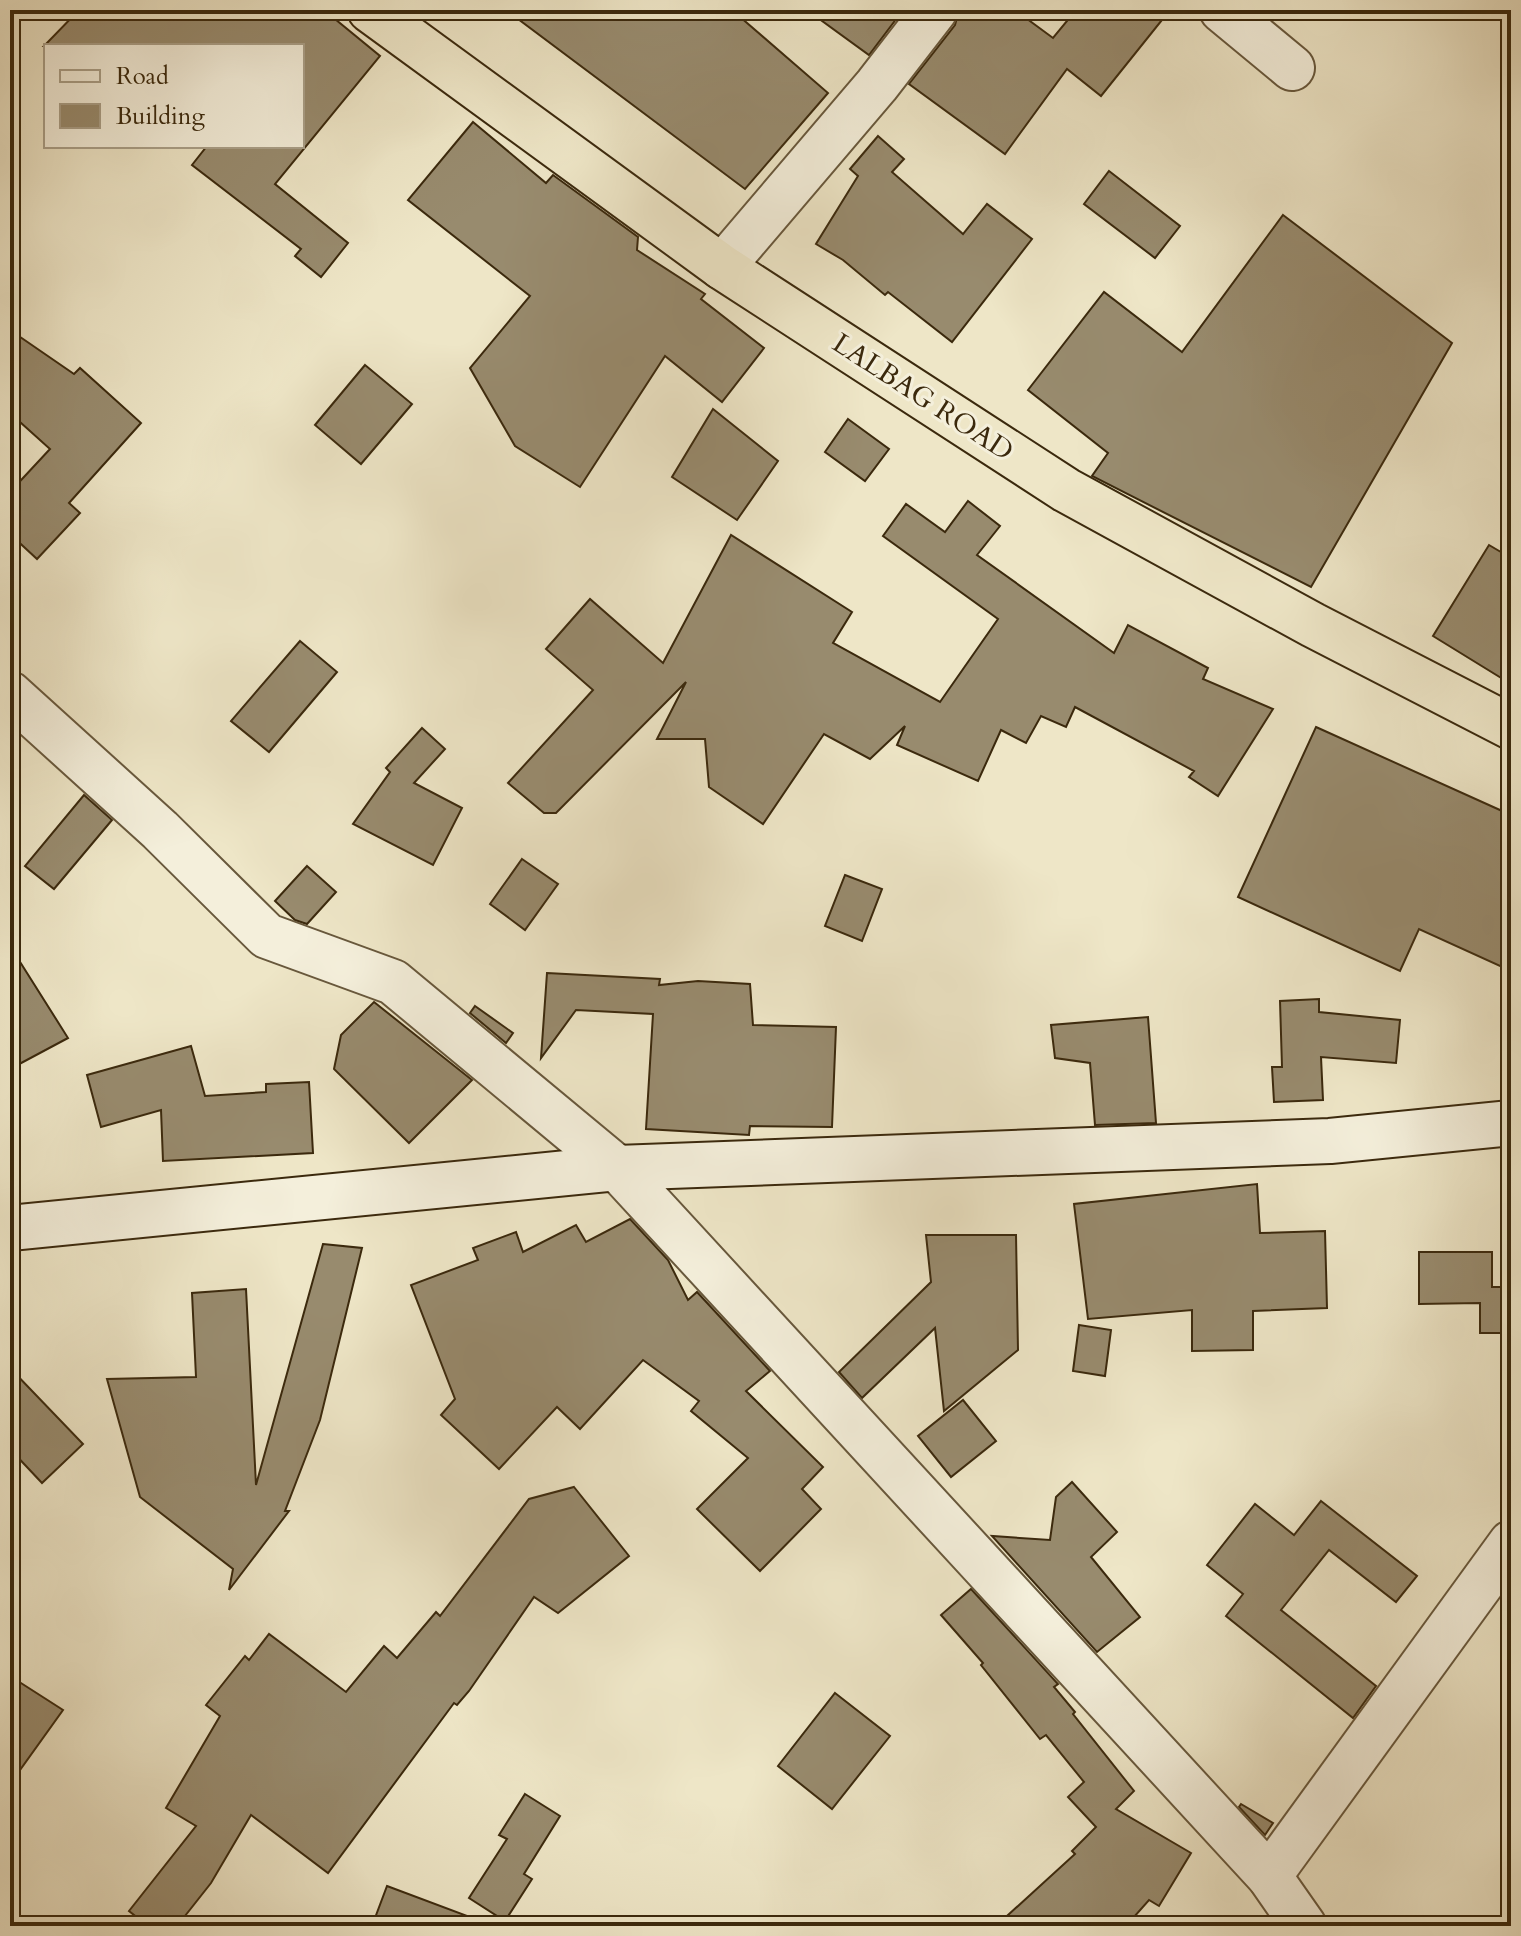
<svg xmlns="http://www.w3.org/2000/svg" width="1521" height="1936" font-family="Cardo,serif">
<rect width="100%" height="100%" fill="#eee6c7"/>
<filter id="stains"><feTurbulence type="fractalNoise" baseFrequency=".0025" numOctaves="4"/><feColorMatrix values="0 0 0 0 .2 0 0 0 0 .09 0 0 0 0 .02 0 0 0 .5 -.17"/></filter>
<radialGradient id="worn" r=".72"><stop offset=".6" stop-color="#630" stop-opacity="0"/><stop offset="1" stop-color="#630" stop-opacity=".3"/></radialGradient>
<g fill="#988b6e" stroke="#3b290d" stroke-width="2">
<polygon points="79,10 324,10 380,56 275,184 348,243 321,277 295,256 301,249 192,165 207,146 302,146 302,46 44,46"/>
<polygon points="506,10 732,10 828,93 745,189"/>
<polygon points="807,10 903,10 869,55"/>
<polygon points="959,10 1015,10 1053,38 1076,10 1170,10 1101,96 1067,69 1005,154 909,84 955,25"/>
<polygon points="473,122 546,183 553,175 638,237 637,250 705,294 701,299 764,348 722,402 665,356 580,487 515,446 470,368 530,296 408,200"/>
<polygon points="878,136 904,159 892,172 963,234 987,204 1032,239 952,342 888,292 885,295 843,260 816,244 858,176 850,169"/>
<polygon points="1109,171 1180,226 1155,258 1084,204"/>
<polygon points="1283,215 1452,343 1311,587 1092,476 1108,453 1028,390 1104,292 1182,352"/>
<polygon points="10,330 74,374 80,368 141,423 69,503 80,513 37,559 10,534 10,492 50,449 10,413"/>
<polygon points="365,365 412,404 361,464 315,425"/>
<polygon points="713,409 778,461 737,520 672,477"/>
<polygon points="848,419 889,449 865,481 825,452"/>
<polygon points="968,501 1000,526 977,555 1114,653 1128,625 1208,668 1203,679 1273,709 1218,796 1189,777 1194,771 1075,707 1066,727 1041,716 1026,743 1001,730 978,781 897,745 905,726 870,759 824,734 763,824 709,787 705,739 657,739 686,682 556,813 544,813 508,783 593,690 546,649 590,599 663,663 731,535 852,612 833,643 940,702 998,619 883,536 906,504 945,532"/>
<polygon points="1489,545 1511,558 1511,684 1433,636"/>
<polygon points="300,641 337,672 269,752 231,721"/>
<polygon points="1316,727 1511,815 1511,971 1419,929 1400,971 1238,897"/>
<polygon points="422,728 445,749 414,783 462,808 433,865 353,824 390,772 386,768"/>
<polygon points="84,795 112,820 54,889 25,866"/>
<polygon points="522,859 558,884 525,930 490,904"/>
<polygon points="307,866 336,892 307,924 295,920 275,901"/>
<polygon points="845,875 882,889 862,941 825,926"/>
<polygon points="10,946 68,1038 10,1069"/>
<polygon points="547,973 660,979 659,985 698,981 750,984 753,1025 836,1027 832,1127 750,1126 749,1135 646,1129 653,1014 576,1010 541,1058"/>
<polygon points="1319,999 1319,1012 1400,1020 1396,1063 1321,1057 1323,1100 1274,1102 1272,1067 1282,1067 1280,1001"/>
<polygon points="374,1002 472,1080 409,1143 334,1069 341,1035"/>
<polygon points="475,1006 513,1033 506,1043 470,1013"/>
<polygon points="1148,1017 1156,1123 1095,1125 1090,1063 1055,1058 1051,1025"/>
<polygon points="191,1046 205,1096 266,1092 266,1084 309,1082 313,1153 163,1161 161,1110 101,1127 87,1075"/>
<polygon points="1257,1184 1260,1233 1325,1231 1327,1308 1253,1311 1253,1350 1192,1351 1192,1310 1088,1319 1074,1204"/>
<polygon points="630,1219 668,1260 688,1300 697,1292 770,1371 746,1391 823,1467 802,1489 821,1509 760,1571 697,1509 748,1458 691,1411 699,1401 643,1360 580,1429 557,1407 499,1469 441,1415 455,1399 411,1285 478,1260 473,1248 516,1232 523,1252 576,1225 586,1242"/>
<polygon points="926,1235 1016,1235 1018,1350 944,1411 935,1328 862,1398 839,1372 931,1282"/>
<polygon points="323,1244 362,1248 320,1420 285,1511 289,1511 229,1590 233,1569 140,1497 107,1379 196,1377 192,1293 246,1289 256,1485"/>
<polygon points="1419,1252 1492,1252 1492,1287 1511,1287 1511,1333 1480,1333 1480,1303 1419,1304"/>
<polygon points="1079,1325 1111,1330 1105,1376 1073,1371"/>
<polygon points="10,1368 83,1444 42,1483 10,1449"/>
<polygon points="963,1400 996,1441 951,1477 918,1436"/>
<polygon points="1072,1482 1117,1532 1091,1557 1140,1617 1097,1652 992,1536 1050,1540 1056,1497"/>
<polygon points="574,1487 629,1556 558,1613 534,1597 469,1691 457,1705 454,1703 328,1873 251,1815 211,1883 177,1926 148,1926 129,1911 196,1826 166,1808 220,1716 206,1705 245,1656 249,1660 269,1634 346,1692 384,1646 397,1658 436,1612 440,1616 529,1499"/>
<polygon points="1321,1501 1417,1576 1396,1602 1329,1550 1281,1610 1376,1686 1353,1718 1226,1616 1243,1594 1207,1565 1255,1504 1294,1535"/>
<polygon points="971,1589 1058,1684 1054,1687 1075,1712 1073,1714 1134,1791 1116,1809 1191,1853 1159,1906 1149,1900 1126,1926 996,1926 1075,1854 1072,1851 1096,1827 1068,1797 1084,1782 1046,1735 1040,1739 981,1665 983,1663 941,1615"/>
<polygon points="10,1676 63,1710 10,1784"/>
<polygon points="835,1693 890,1736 832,1809 778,1766"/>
<polygon points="525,1794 560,1816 524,1874 532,1879 505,1921 469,1898 507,1839 499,1835"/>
<polygon points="1241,1804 1273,1823 1265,1835 1239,1807"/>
<polygon points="387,1886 486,1923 485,1926 372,1926"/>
</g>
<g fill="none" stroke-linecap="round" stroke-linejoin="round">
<defs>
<g id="street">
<polyline points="1222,10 1292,68"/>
<polyline points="722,267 877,85 935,10"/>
<polyline points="10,694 160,830 267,936 393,982 617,1168 1269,1876 1304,1926"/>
<polyline points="1269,1876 1511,1543"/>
</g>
<polyline id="secondary" points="10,1228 617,1168 1330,1141 1511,1123"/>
<polyline id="highway" points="370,10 722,267 1066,490 1313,625 1511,727"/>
</defs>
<use href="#street" stroke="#68583c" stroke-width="48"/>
<use href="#secondary" stroke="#3b290d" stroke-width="48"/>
<use href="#highway" stroke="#3b290d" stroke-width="48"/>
<use href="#street" stroke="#f4efdb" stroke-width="44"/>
<use href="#secondary" stroke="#f4efdb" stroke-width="44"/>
<use href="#highway" stroke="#eee6c7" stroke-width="44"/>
</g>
<g text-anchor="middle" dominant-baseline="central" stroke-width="6" stroke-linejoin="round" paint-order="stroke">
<g font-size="28" fill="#3b290d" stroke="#f4efdb">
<text transform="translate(923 397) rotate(33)">LALBAG ROAD</text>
</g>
</g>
<rect width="1521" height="1936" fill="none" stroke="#eee6c7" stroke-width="40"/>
<rect x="12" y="12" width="1497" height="1912" fill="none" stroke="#3b290d" stroke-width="4"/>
<rect x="20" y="20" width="1481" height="1896" fill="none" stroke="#3b290d" stroke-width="2"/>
<rect x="44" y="44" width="260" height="104" fill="#f4efdb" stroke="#aaa089" stroke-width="2"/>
<rect x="60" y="70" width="40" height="12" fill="#f4efdb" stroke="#aaa089" stroke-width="2"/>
<text x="116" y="84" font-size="24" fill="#3b290d">Road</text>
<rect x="60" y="104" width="40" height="24" fill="#988b6e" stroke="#aaa089" stroke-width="2"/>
<text x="116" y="124" font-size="24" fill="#3b290d">Building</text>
<rect width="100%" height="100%" filter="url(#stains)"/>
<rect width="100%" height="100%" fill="url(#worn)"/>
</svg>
